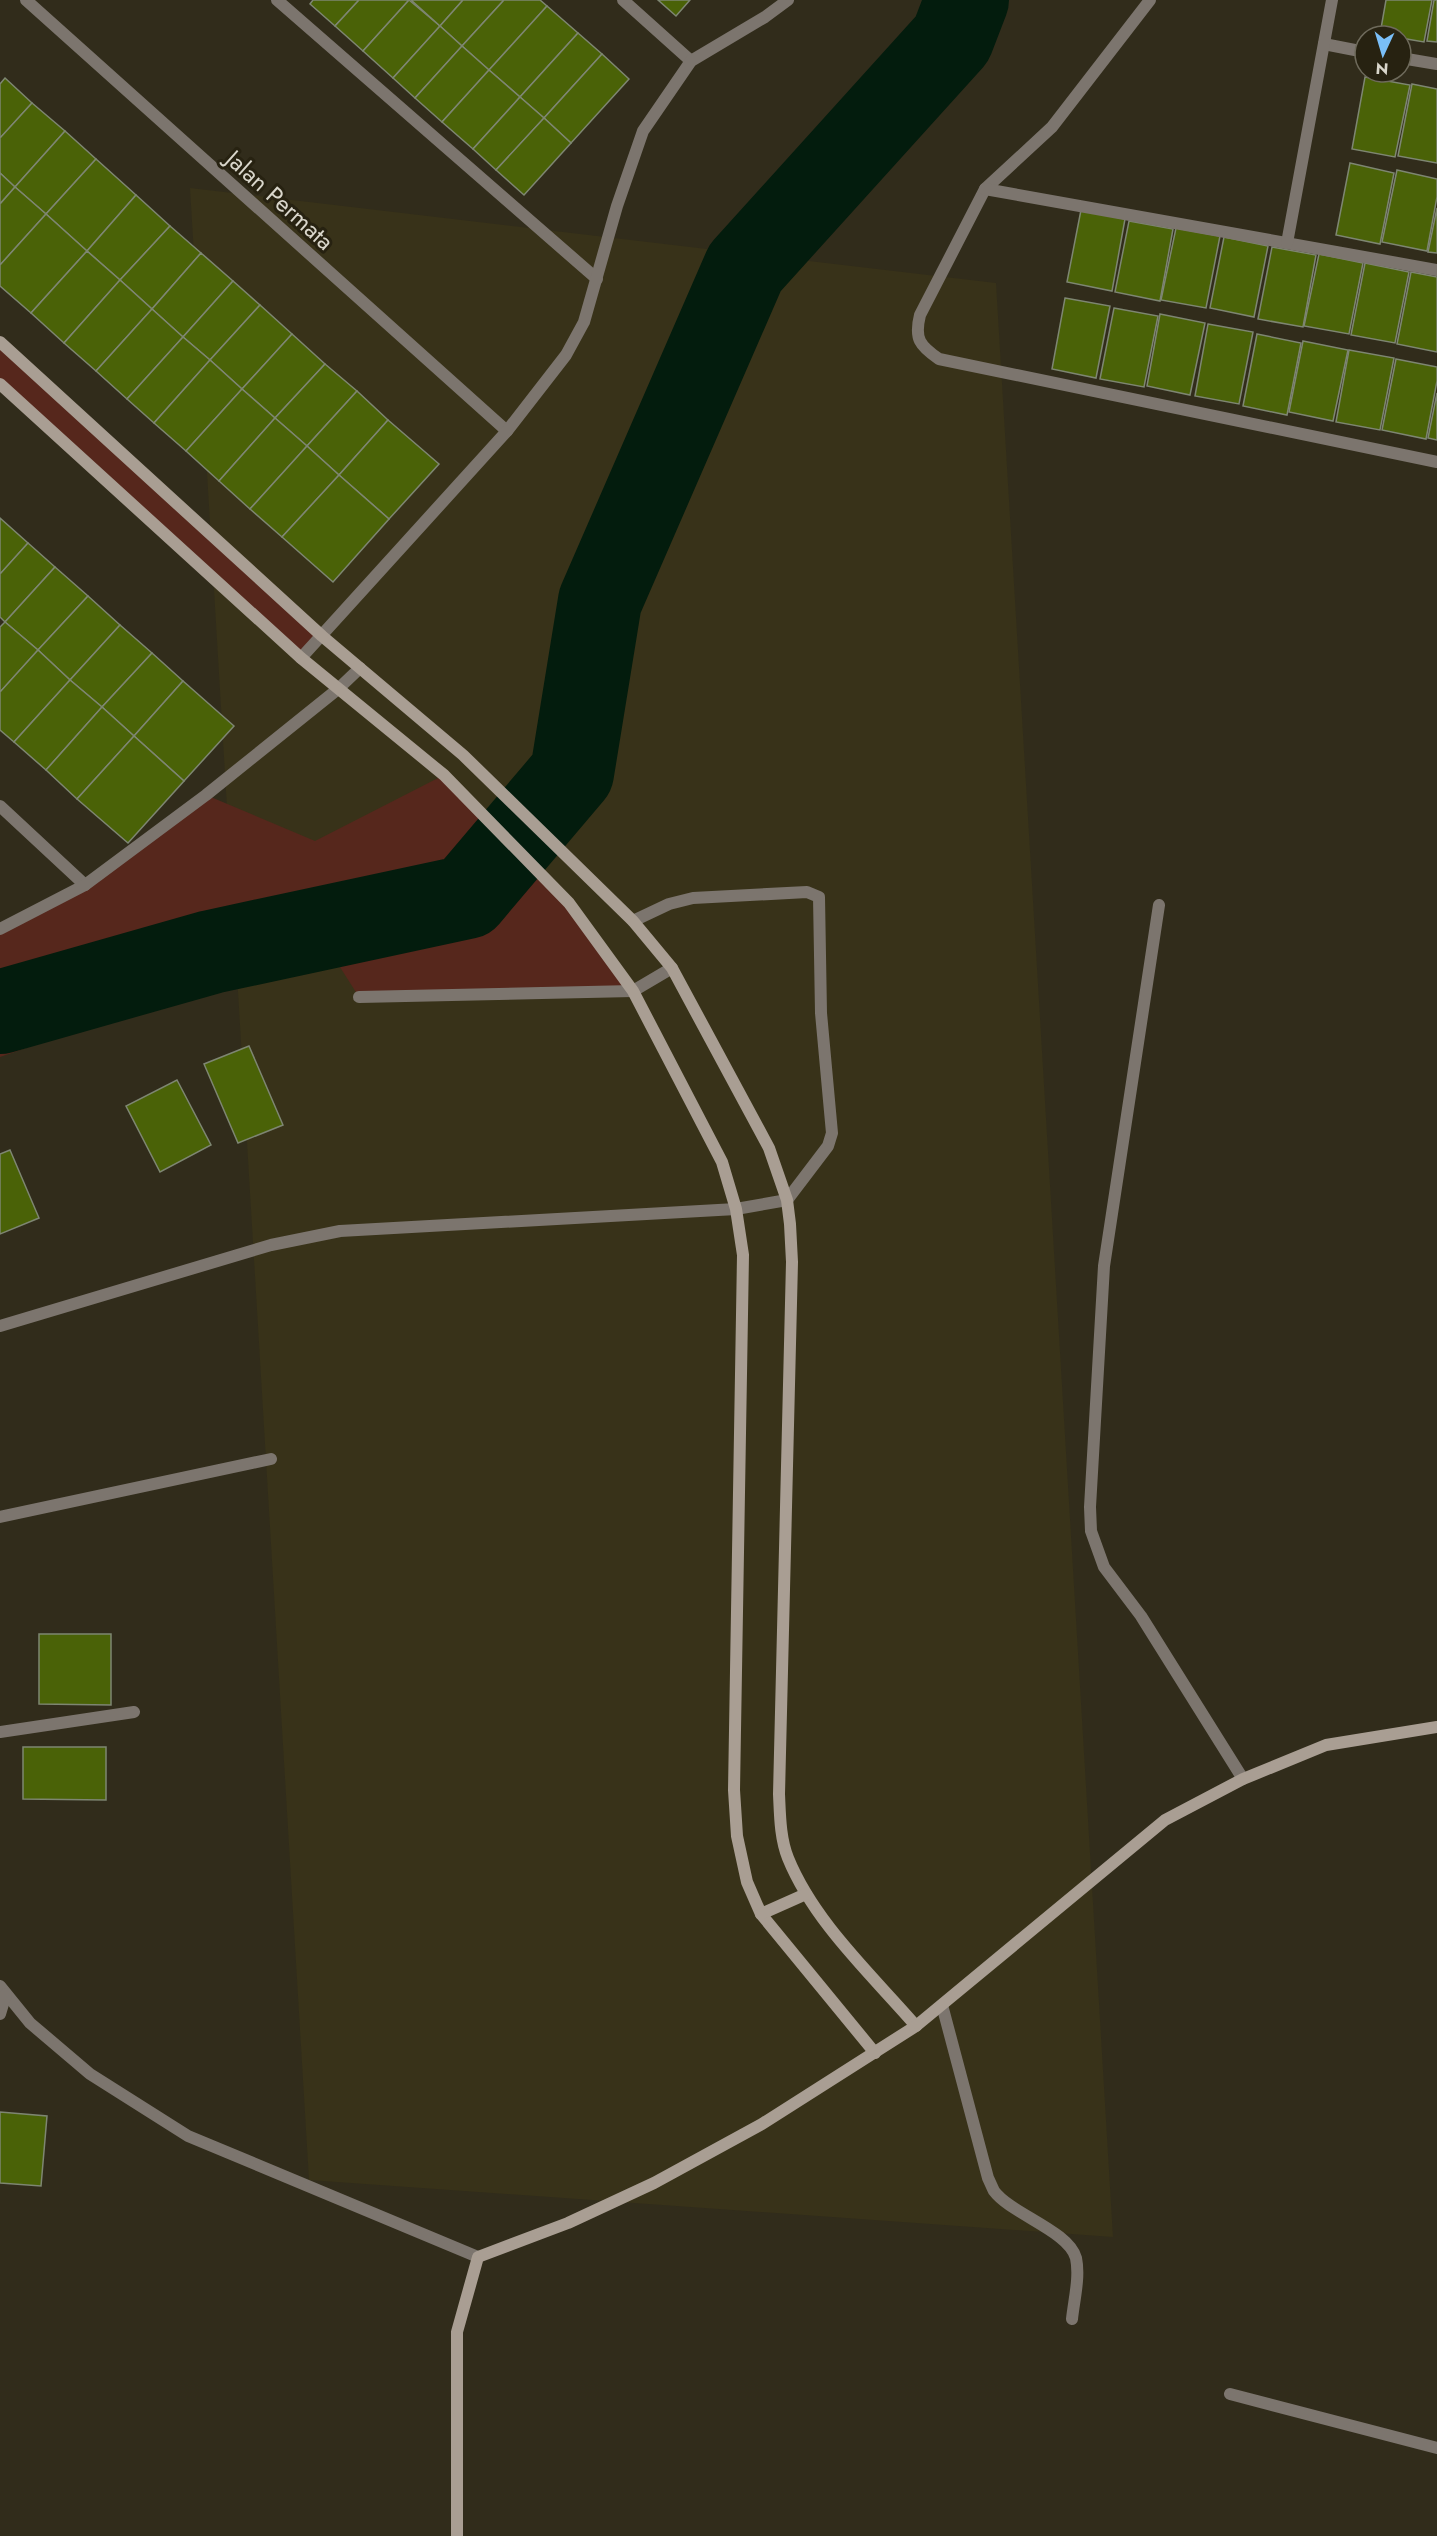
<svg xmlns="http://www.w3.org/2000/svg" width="1437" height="2536" font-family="Jost,sans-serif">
<rect width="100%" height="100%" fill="#312c1b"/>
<polygon fill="#383219" points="190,188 996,283 1113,2237 309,2180"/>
<g fill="#56271c">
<polygon points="0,342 322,636 301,658 0,384"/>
<polygon points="444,775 569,903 633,991 359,997 326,945 0,1057 0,929 85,885 206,795 315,841"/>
</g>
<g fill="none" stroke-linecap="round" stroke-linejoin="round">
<polyline stroke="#031c0d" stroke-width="84" points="0,1012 211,952 467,897 572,773 600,601 745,268 952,39 967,0"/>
</g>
<g fill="#4a6207" stroke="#7e8672" stroke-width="1.5">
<polygon points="313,0 359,0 335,26 310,4"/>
<polygon points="359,0 409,0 363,51 335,26"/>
<polygon points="409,0 440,26 393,78 363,51"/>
<polygon points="411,0 463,0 440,26"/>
<polygon points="463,0 504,0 462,46 440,26"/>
<polygon points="504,0 540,0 547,6 489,70 462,46"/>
<polygon points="658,0 690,0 676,16"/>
<polygon points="1386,0 1432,0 1424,42 1401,38 1401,36 1380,34"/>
<polygon points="1434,0 1437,0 1437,42 1427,41"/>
<polygon points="547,6 578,33 520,97 489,70"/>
<polygon points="440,26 462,46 415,98 393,78"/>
<polygon points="578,33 602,54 544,118 520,97"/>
<polygon points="462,46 489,70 442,122 415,98"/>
<polygon points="602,54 629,79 571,143 544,118"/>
<polygon points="489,70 520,97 473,149 442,122"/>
<polygon points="1365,77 1410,85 1395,157 1352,149"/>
<polygon points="5,78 32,103 0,138 0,84"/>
<polygon points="1412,84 1437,89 1437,163 1398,156"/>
<polygon points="520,97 544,118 496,170 473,149"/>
<polygon points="32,103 65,131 15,187 0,173 0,138"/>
<polygon points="544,118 571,143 524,195 496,170"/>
<polygon points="65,131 96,159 46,214 15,187"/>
<polygon points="96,159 136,195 87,251 46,214"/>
<polygon points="1350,163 1394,173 1380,244 1336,235"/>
<polygon points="1397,170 1437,179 1437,197 1427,251 1382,242"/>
<polygon points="0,173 15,187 0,204"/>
<polygon points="15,187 46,214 0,265 0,204"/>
<polygon points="136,195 170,226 120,280 87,251"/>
<polygon points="1437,208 1437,253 1428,252"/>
<polygon points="1081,210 1125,219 1112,291 1067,282"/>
<polygon points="46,214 87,251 31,313 0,286 0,265"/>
<polygon points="1129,221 1173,229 1160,301 1115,292"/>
<polygon points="170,226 201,253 152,309 120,280"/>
<polygon points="1176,228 1220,236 1206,308 1161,300"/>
<polygon points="1224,237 1268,246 1254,317 1210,308"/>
<polygon points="1272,247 1316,255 1303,327 1258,319"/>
<polygon points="87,251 120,280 64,343 31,313"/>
<polygon points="201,253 233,281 183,337 152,309"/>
<polygon points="1319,254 1363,263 1349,334 1304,326"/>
<polygon points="1365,263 1409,272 1395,343 1351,335"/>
<polygon points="1411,272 1437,277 1437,352 1397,344"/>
<polygon points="120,280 152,309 96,371 64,343"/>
<polygon points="233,281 260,305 210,360 183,337"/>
<polygon points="1065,298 1110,306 1096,378 1052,369"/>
<polygon points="260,305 292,334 242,389 210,360"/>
<polygon points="1114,308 1158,316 1144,387 1100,379"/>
<polygon points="152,309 183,337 127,399 96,371"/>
<polygon points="1160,314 1205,323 1190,395 1147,386"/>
<polygon points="1208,324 1253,332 1239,404 1195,396"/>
<polygon points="292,334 325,364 275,418 242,389"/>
<polygon points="1257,334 1301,343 1287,415 1243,406"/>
<polygon points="183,337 210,360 154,423 127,399"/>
<polygon points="1303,341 1348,350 1333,421 1289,412"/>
<polygon points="1349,350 1394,358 1380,430 1336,422"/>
<polygon points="1396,359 1437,367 1437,381 1426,439 1382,430"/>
<polygon points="210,360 242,389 186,451 154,423"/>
<polygon points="325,364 357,391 307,446 275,418"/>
<polygon points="242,389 275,418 219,481 186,451"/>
<polygon points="357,391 388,420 339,475 307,446"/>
<polygon points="1437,393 1437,440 1428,438"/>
<polygon points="275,418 307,446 250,509 219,481"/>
<polygon points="388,420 439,464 389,519 339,475"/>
<polygon points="307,446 339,475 282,537 250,509"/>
<polygon points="339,475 389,519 333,582 282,537"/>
<polygon points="0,518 28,543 0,574"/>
<polygon points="28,543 55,567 5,622 0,617 0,574"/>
<polygon points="55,567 88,596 38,650 5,622"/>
<polygon points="88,596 120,625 70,680 38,650"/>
<polygon points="5,622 38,650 0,692 0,627"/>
<polygon points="120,625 152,653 102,707 70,680"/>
<polygon points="38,650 70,680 14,742 0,730 0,692"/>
<polygon points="152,653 183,681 134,736 102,707"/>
<polygon points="70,680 102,707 46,770 14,742"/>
<polygon points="183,681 234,726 184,781 134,736"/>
<polygon points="102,707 134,736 77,799 46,770"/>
<polygon points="134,736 184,781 128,843 77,799"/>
<polygon points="249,1046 283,1125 238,1143 204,1064"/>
<polygon points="177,1080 211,1145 160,1172 126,1106"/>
<polygon points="10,1150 39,1218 0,1234 0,1154"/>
<polygon points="39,1634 111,1634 111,1705 39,1704"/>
<polygon points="23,1747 106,1747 106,1800 23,1799"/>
<polygon points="0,2112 47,2116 41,2186 0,2183"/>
</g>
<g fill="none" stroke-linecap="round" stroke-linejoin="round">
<polyline stroke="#7c756e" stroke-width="12" points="1159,905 1104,1266 1090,1507 1091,1531 1104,1567 1141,1616 1243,1779"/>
<g stroke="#7c756e" stroke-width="12">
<polyline points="26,0 507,431"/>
<polyline points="277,0 597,279"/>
<polyline points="623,0 691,61"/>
<path d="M 1150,0 L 1052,127 L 985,189 L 920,315 C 914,339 920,346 939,359 L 1437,462"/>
<polyline points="1324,44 1365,52"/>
<polyline points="1401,58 1437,64"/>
<polyline points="985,189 1437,270"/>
<polyline points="1287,243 1332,0"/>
<polyline points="301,658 507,431 566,355 584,322 617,206 643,131 691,61 765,17 788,0"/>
<polyline points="0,806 85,885"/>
<polyline points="0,929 85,885 206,795 338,689 360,668"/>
<polyline points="359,997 633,991 672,968"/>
<polyline points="0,1326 271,1245 340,1231 736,1209 787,1200 828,1146 832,1133 821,1013 819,897 807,892 693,898 669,904 633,921"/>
<polyline points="0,1517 271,1459"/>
<polyline points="0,1732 134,1712"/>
<polyline points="0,1986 30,2023 90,2074 188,2136 478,2257"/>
<path d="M 942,2005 L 988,2178 C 990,2182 992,2187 994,2191 C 1011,2214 1069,2231 1076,2258 C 1080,2277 1074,2300 1072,2319"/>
<polyline points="0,2014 6,1994"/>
<polyline points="1230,2394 1437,2448"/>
</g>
<g stroke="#a99e93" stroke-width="12">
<path d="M 0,342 L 322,636 L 463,755 L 633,921 L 672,968 L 769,1148 L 787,1200 L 790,1224 L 792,1262 L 779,1794 C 780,1815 780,1838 788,1858 C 814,1922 871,1974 916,2026"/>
<polyline points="0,384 301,658 444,775 569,903 633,991 722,1162 736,1209 743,1255 734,1790 737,1836 747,1882 761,1914 875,2053"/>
<polyline points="761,1914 806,1894"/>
<polyline points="457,2536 457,2332 478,2257 568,2223 654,2183 762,2124 916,2026 1165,1820 1243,1779 1326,1745 1437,1727"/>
</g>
</g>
<g text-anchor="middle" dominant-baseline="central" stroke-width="6" stroke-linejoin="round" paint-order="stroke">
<g font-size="24" fill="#d9d6cb" stroke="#272211">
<text transform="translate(280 200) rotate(42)">Jalan Permata</text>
</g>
</g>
<g transform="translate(1383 54) rotate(184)"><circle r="28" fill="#272211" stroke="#6e6a5b" stroke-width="1.5"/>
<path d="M0-4.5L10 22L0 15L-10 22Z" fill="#7abff8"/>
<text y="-9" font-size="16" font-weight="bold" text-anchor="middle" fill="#d9d6cb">N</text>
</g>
</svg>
